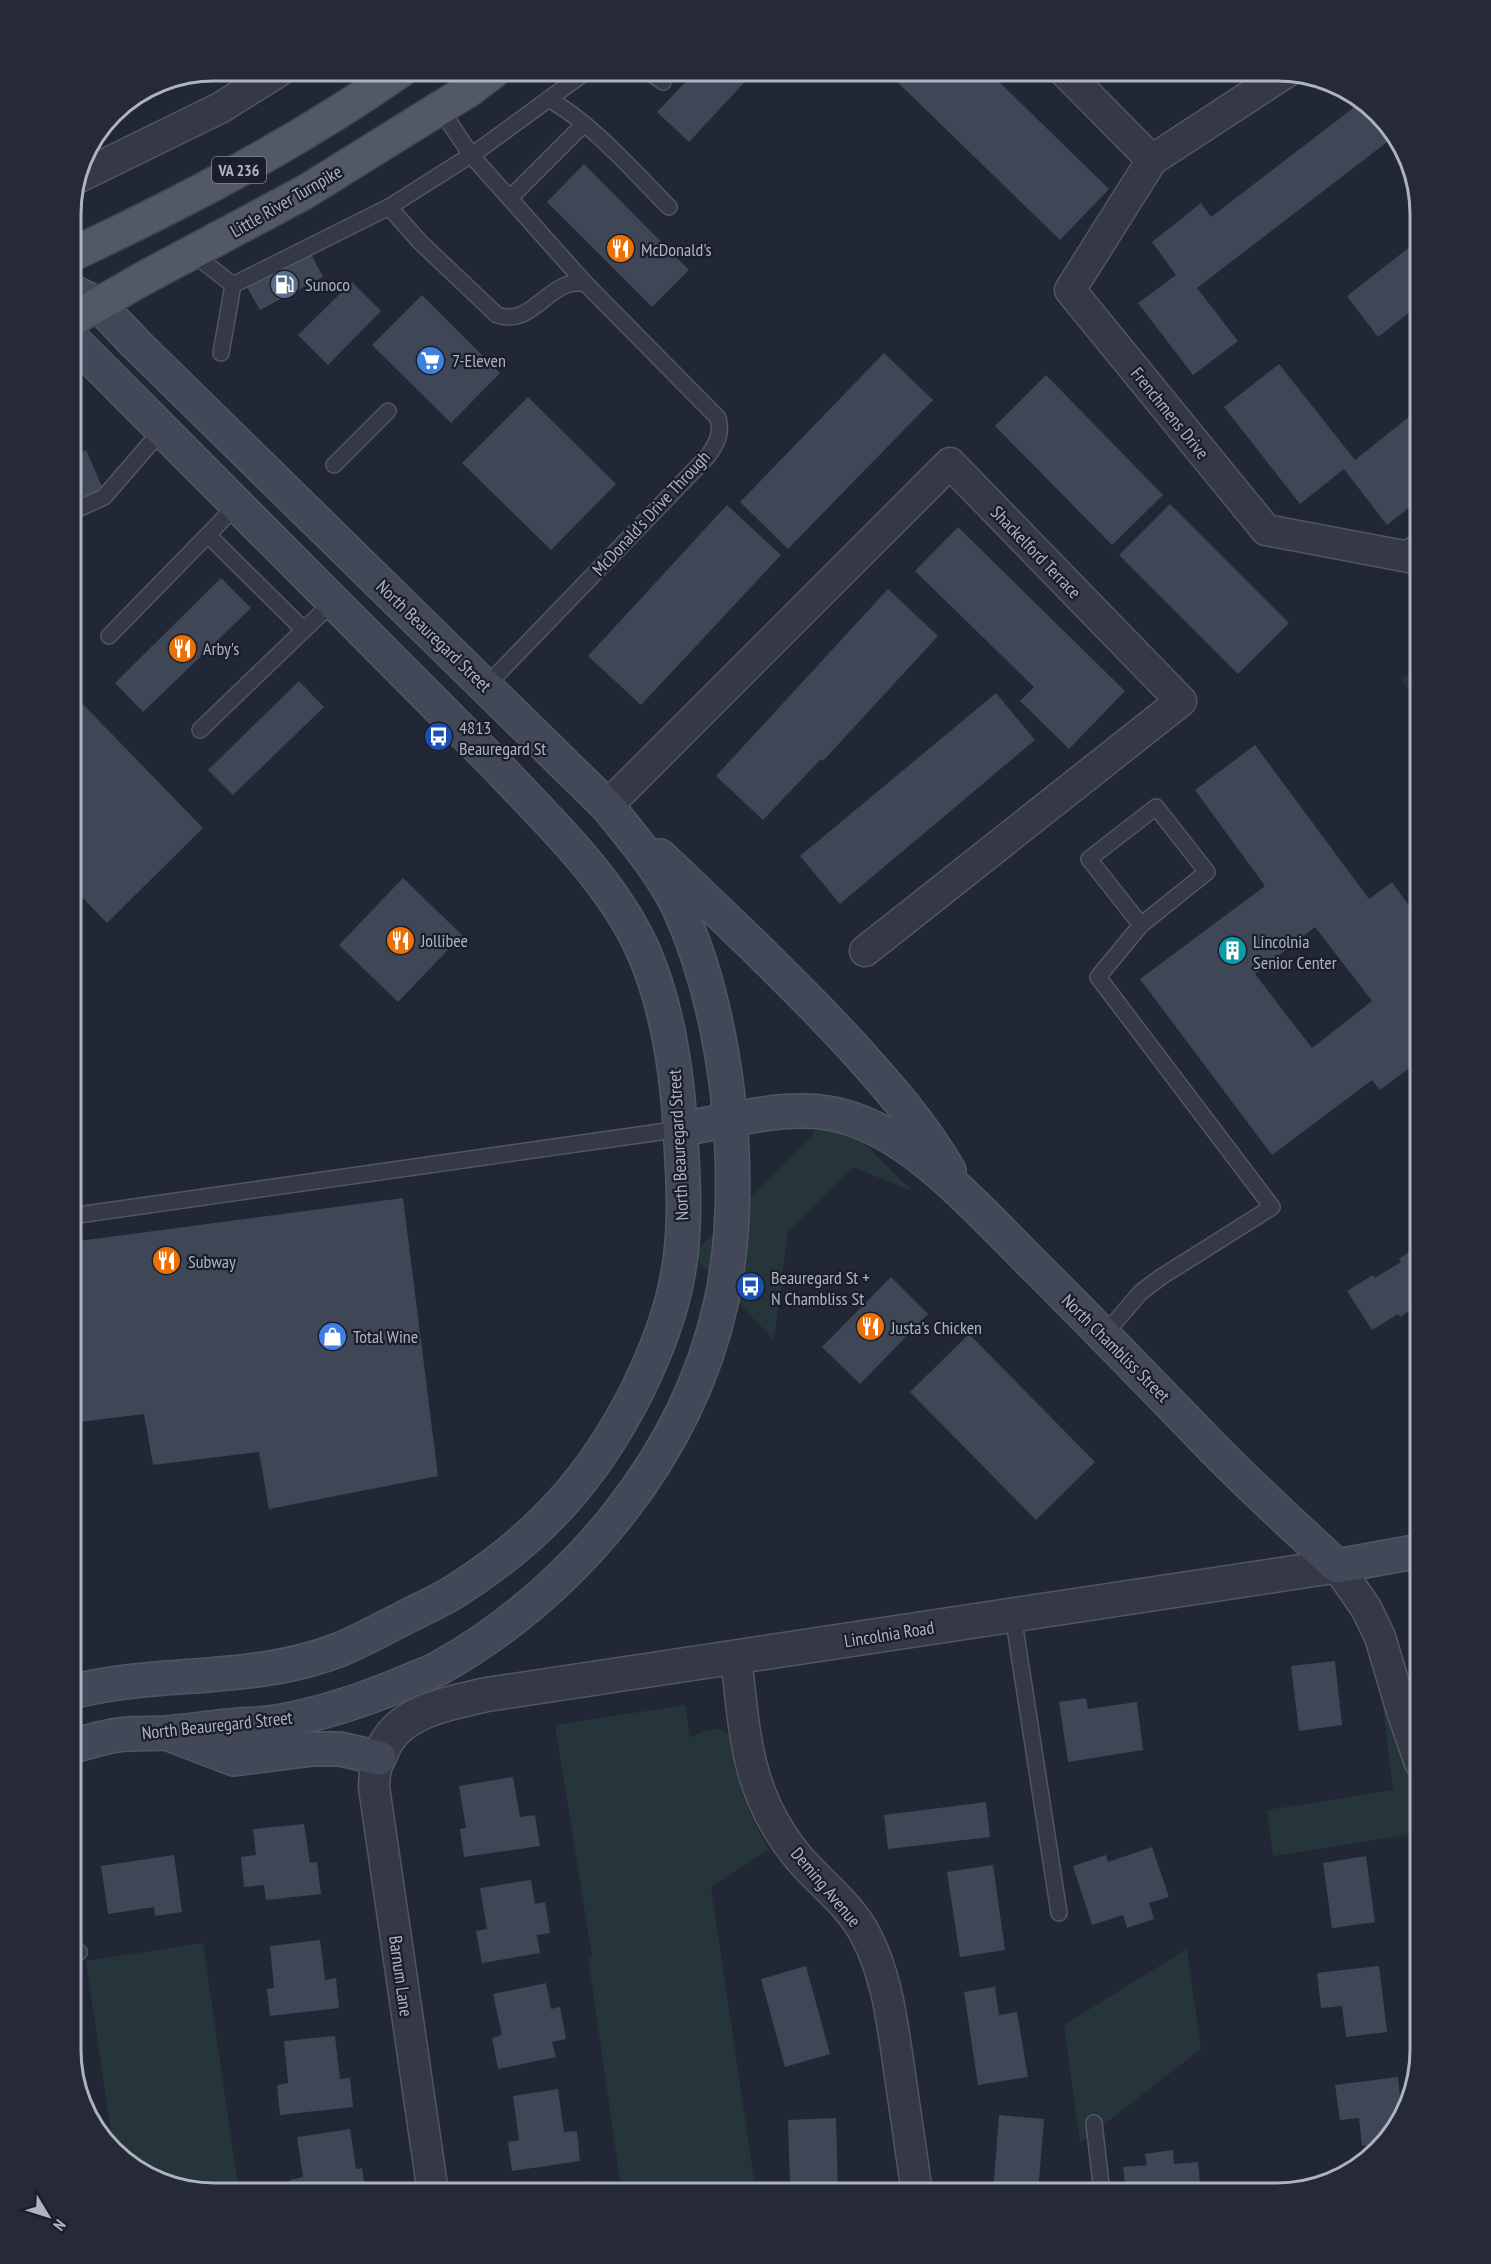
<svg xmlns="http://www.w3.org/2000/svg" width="1491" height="2264" font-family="'PT Sans Narrow',sans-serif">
<rect width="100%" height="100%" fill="#212735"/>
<g fill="#263539">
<polygon points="1420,666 1420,705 1401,680"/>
<polygon points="834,1113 912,1191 853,1167 788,1231 774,1340 692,1255"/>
<polygon points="1400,1660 1420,1833 1273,1856 1267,1810 1393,1790 1378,1666"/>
<path d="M 685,1705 L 690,1738 C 703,1730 721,1723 732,1738 C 738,1748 736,1764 738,1775 C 743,1802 755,1826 769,1849 L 711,1887 L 756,2193 L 622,2193 L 618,2167 L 588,1957 L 592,1956 L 555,1725 Z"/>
<polygon points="203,1943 239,2193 205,2193 135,2170 113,2147 89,1981 86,1961"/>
<polygon points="1187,1949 1201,2049 1080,2143 1064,2025"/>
</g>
<g fill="#3f4656" fill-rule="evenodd">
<polygon points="696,71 751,71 753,73 689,142 657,112"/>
<polygon points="886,71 988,71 1109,189 1060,240"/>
<polygon points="1361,102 1395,136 1197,288 1238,341 1193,375 1138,303 1176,275 1152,242 1201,203 1211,217"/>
<polygon points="584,164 689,270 652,307 547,202"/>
<polygon points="1420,239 1420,304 1378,337 1347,296"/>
<polygon points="308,248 323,277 260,310 244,282"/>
<polygon points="352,282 381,311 328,365 298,335"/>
<polygon points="422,295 500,373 451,423 372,345"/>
<polygon points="884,353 933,400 788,549 740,502"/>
<polygon points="1279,364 1355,460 1420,408 1420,499 1387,525 1344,469 1300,504 1224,407"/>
<polygon points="1046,375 1163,495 1112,545 995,426"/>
<polygon points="528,397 616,484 551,550 462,463"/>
<polygon points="86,450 103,489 71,503 71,456"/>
<polygon points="1170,504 1289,623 1238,674 1119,555"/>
<polygon points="727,505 781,555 641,705 588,656"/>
<polygon points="958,527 1125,691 1069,749 1020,701 1034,687 915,571"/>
<polygon points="221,578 251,608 143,712 115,683"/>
<polygon points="888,589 938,636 823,761 821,759 763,820 716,776"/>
<polygon points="299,681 324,707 233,795 208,770"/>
<polygon points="71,692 203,828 107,923 71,886"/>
<polygon points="996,693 1035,740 840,904 800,856"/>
<path d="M 1255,745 L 1369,899 L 1392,882 L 1420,921 L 1420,1060 L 1380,1090 L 1372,1080 L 1272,1155 L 1140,979 L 1265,886 L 1195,790 ZM 1315,927 L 1372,1001 L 1312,1048 L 1255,974 Z"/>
<polygon points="403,878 462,935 398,1002 339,945"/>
<polygon points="403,1198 438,1476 269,1509 259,1452 153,1465 144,1414 71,1423 71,1242"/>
<polygon points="1420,1244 1420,1304 1400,1317 1398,1314 1372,1330 1347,1291 1373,1275 1375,1278 1401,1262 1399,1259"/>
<polygon points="891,1277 928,1314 860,1384 822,1347"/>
<polygon points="969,1334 1095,1462 1036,1520 910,1392"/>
<polygon points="1335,1661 1342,1725 1299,1731 1291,1666"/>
<polygon points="1086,1698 1088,1709 1137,1702 1143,1750 1068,1762 1059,1702"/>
<polygon points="513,1777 520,1817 535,1815 540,1846 464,1857 460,1829 466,1828 459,1786"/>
<polygon points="986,1802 990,1837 888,1849 884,1815"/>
<polygon points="304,1824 310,1863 317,1862 321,1894 266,1900 264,1885 244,1887 241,1857 256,1855 253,1829"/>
<polygon points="1152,1847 1169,1897 1149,1903 1154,1919 1127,1928 1123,1915 1092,1925 1073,1866 1106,1855 1108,1862"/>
<polygon points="174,1855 182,1912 155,1916 154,1907 108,1914 101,1866"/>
<polygon points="1366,1856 1375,1922 1332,1928 1323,1863"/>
<polygon points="993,1865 1005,1950 960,1957 947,1872"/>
<polygon points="531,1880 535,1904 545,1902 550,1933 537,1935 540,1953 482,1963 476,1931 487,1929 480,1888"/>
<polygon points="320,1940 325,1980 336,1978 339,2008 270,2016 267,1989 274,1988 270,1946"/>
<polygon points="806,1966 830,2054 785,2067 761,1979"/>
<polygon points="1379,1966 1387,2032 1346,2037 1342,2006 1321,2008 1317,1973"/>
<polygon points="546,1983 551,2009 560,2007 566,2039 552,2042 556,2057 498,2069 492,2038 502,2035 493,1994"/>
<polygon points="995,1987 999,2015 1017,2012 1028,2077 978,2085 964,1992"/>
<polygon points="335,2036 340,2079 350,2078 353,2107 280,2115 277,2085 288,2083 284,2041"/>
<polygon points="1398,2077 1402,2117 1401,2122 1379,2144 1362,2146 1359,2118 1340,2120 1335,2085"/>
<polygon points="558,2089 564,2132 577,2131 580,2161 512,2171 508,2142 519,2140 513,2096"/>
<polygon points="999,2115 1044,2119 1038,2193 993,2193"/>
<polygon points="836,2118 838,2193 802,2193 802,2185 790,2185 788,2120"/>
<polygon points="350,2129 356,2169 362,2168 366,2193 292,2193 290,2180 303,2177 297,2137"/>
<polygon points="1173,2150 1174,2164 1198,2162 1201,2193 1126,2193 1123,2167 1147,2165 1145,2154"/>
<polygon points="586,2181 588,2193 522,2193 522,2192"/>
</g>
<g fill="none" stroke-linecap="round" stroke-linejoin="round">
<defs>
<g id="service">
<polyline points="648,71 663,82"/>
<path d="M 548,99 C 591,122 634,172 669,207"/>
<polyline points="510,198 584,124"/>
<path d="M 389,207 L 420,242 L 497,315 C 527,325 541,295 566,285 C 571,283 579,283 585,283 L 471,155 L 440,108"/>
<polyline points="192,253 233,285 389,207 479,150 587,71"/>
<polyline points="221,353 233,285"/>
<polyline points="334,465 388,411"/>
<polyline points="71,512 104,497 162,430"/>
<polyline points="208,535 304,630"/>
<polyline points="109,636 237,505"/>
<path d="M 486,686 L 708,456 C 717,443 722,434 718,418 L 585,283"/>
<polyline points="200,730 333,602"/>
<polyline points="71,1216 681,1129"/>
<polyline points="1104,1335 1141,1292 1161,1277 1272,1207 1098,977 1141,925 1207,872 1156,807 1089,859 1141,925"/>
<polyline points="1013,1615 1059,1913"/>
<polyline points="71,1953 79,1952"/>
<polyline points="1094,2123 1102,2193"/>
</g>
<g id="minor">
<polyline points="1064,71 1152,160"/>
<polyline points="1288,71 1152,160 1070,290 1266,530 1409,557 1420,548"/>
<polyline points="77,178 220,108 279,71"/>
<polyline points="607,806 950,463 1181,701 865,951"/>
<polyline points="1337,1566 1366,1608 1380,1637 1402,1711 1420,1763"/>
<path d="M 736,1657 C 745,1734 746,1794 798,1857 C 820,1883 847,1902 864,1932 C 887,1974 892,2021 899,2068 C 905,2110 911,2151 917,2193"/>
<polyline points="379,1758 375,1773 374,1787 433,2193"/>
</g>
<path id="tertiary" d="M 379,1758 C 382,1751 385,1743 390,1737 C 410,1709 453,1703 484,1695 L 1337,1566"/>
<g id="secondary">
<path d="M 660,856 C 725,918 790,979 851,1045 C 887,1085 922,1124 949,1171"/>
<path d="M 681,1129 C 731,1121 792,1102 842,1116 C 916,1135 984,1216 1037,1268 C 1096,1327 1154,1387 1212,1447 C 1252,1488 1295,1527 1337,1566 L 1420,1551"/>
<path d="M 71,1692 C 159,1669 254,1684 341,1649 C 362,1640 382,1629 402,1619 C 421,1609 440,1601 457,1590 C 540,1537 594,1477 638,1389 C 655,1354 670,1317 677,1279 C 686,1234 684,1188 681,1142 C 678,1077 669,1008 642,948 C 609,877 549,822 497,766 L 71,338"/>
<polyline points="169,1734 234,1759 313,1749 340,1749 379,1758"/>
<path d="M 71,1746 C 86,1743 102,1737 118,1735 C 134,1733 150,1734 166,1733 C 187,1731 208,1728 229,1726 C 245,1724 261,1725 277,1722 C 322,1714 367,1699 409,1681 C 420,1676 431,1673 441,1667 C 576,1590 687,1456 721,1303 C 736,1234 735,1159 727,1089 C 719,1027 705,965 679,908 C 661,871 633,838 607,806 L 135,343 L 98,304 L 71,291"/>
</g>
<g id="primary">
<path d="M 71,255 C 184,202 297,143 400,71"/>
<polyline points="71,320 144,278 305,192 469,90 494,71"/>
</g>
</defs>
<use href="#service" stroke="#515663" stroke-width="18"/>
<use href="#minor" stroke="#515663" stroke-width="33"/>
<use href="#tertiary" stroke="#515663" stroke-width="36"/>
<use href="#secondary" stroke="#515663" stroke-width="36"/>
<use href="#primary" stroke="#3d424f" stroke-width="36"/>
<use href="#service" stroke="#343945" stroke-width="15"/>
<use href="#minor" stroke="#343945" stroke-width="30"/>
<use href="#tertiary" stroke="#343945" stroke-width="33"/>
<use href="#secondary" stroke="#424858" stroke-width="33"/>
<use href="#primary" stroke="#525866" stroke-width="33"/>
</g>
<defs>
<symbol id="restaurant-disc" viewBox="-11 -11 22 22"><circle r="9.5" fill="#e8710a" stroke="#1a1e2a"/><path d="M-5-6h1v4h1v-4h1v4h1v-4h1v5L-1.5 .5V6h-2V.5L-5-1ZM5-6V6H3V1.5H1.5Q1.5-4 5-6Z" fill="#fff"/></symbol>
<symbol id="fuel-disc" viewBox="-11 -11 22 22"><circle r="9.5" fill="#5c6f8a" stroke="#1a1e2a"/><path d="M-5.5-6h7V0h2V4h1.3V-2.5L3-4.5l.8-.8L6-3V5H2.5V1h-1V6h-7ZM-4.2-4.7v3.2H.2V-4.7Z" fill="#fff"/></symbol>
<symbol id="supermarket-disc" viewBox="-11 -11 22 22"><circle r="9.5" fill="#3f7fe0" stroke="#1a1e2a"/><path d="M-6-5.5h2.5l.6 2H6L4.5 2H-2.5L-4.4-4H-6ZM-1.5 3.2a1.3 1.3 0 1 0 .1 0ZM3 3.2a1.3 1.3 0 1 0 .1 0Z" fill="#fff"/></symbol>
<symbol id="bus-disc" viewBox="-11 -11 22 22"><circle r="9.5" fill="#1a4fb4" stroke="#1a1e2a"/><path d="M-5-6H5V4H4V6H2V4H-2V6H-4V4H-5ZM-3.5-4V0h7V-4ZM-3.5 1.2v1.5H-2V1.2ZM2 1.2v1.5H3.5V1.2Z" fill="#fff"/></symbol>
<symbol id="building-disc" viewBox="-11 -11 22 22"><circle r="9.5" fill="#0f9aa8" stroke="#1a1e2a"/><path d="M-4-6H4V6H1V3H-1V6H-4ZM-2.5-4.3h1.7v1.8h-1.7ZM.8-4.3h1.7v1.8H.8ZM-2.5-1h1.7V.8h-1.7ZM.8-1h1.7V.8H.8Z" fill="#fff"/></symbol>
<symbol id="shop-disc" viewBox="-11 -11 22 22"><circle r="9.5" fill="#3f7fe0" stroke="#1a1e2a"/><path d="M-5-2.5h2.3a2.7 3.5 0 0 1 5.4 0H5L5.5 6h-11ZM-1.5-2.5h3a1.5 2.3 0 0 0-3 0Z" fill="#fff"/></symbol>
</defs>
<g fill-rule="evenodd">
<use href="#restaurant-disc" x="604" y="232" width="33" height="33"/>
<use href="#fuel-disc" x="268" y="268" width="33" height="33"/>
<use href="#supermarket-disc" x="414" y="344" width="33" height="33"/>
<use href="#restaurant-disc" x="166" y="632" width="33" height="33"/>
<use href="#bus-disc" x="422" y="720" width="33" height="33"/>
<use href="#restaurant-disc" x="384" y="924" width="33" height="33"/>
<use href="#building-disc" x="1216" y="934" width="33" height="33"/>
<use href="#restaurant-disc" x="150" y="1244" width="33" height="33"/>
<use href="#bus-disc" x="734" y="1270" width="33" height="33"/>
<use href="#restaurant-disc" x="854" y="1310" width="33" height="33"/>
<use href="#shop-disc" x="316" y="1320" width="33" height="33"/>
</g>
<g text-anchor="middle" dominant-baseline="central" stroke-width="4.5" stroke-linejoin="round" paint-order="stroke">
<rect fill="#1a1e2a" stroke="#828694" stroke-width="1.5" x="212" y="157" width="54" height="26" rx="4.5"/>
<g font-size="16" font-weight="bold" fill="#aeb3c2">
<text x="239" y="170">VA 236</text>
</g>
<g font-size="18" fill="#aeb3c2" stroke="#1a1e2a">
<text transform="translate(286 201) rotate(-30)">Little River Turnpike</text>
<text transform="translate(1170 413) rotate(51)">Frenchmens Drive</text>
<text transform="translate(651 513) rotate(-47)">McDonald's Drive Through</text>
<text transform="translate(1036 552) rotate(46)">Shackelford Terrace</text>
<text transform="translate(434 636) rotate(44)">North Beauregard Street</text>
<text transform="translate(678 1145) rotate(-93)">North Beauregard Street</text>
<text transform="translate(1116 1348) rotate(45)">North Chambliss Street</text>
<text transform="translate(889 1634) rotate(-9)">Lincolnia Road</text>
<text transform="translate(217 1725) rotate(-6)">North Beauregard Street</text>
<text transform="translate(826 1887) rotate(50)">Deming Avenue</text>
<text transform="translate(401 1976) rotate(82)">Barnum Lane</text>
</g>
<g font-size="18" fill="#aeb3c2" stroke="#1a1e2a" text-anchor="start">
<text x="641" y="249">McDonald's</text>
<text x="305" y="284">Sunoco</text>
<text x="452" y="360">7-Eleven</text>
<text x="203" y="648">Arby's</text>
<text x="459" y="727">4813<tspan x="459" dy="21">Beauregard St</tspan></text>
<text x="421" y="940">Jollibee</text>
<text x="1253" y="941">Lincolnia<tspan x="1253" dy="21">Senior Center</tspan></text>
<text x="188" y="1261">Subway</text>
<text x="771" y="1277">Beauregard St +<tspan x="771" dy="21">N Chambliss St</tspan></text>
<text x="891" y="1327">Justa's Chicken</text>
<text x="353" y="1336">Total Wine</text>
</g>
</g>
<path d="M0 0H1491V2264H0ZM214 81H1277A133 133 0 0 1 1410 214V2050A133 133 0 0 1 1277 2183H214A133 133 0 0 1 81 2050V214A133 133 0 0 1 214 81Z" fill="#262a36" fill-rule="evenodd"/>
<path fill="none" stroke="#aeb3c2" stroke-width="3" d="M214 81H1277A133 133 0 0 1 1410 214V2050A133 133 0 0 1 1277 2183H214A133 133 0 0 1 81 2050V214A133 133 0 0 1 214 81Z"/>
<g transform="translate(48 2216) rotate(128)" stroke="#1a1e2a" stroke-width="4.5" paint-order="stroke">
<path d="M0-4.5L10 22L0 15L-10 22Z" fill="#aeb3c2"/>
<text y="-9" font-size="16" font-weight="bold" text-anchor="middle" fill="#aeb3c2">N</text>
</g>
</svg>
